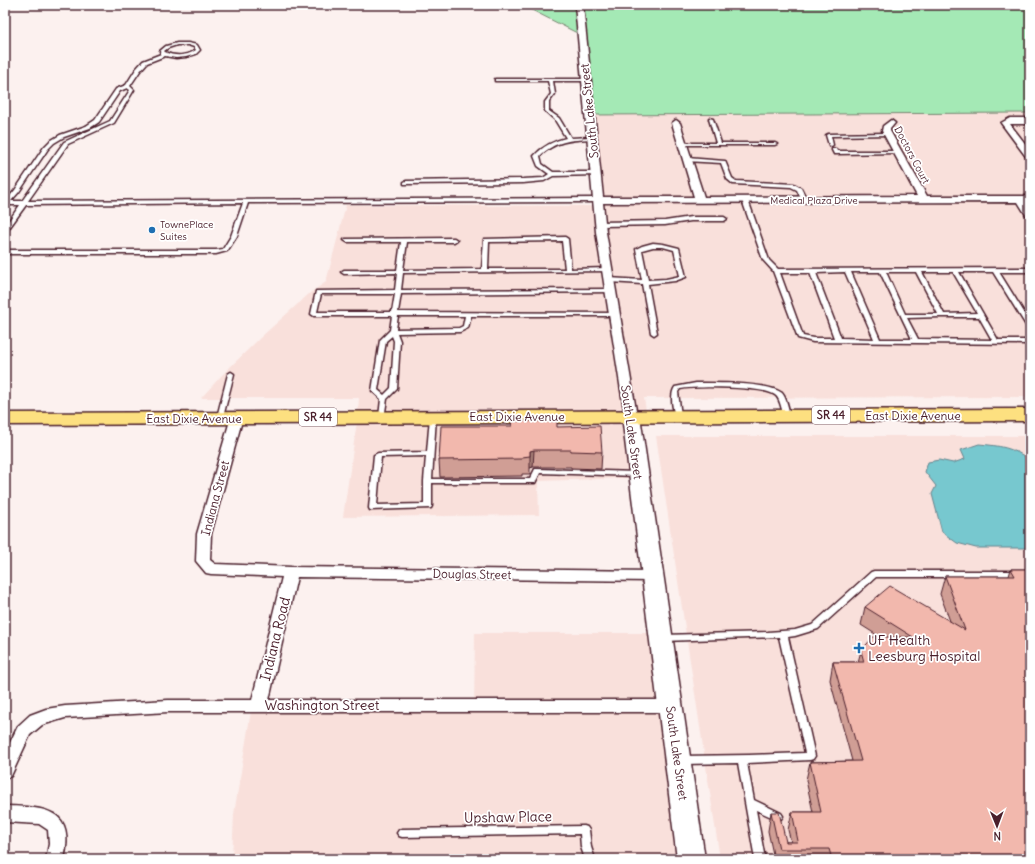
<svg xmlns="http://www.w3.org/2000/svg" width="1035" height="864" font-family="Delius,sans-serif">
<rect width="100%" height="100%" fill="#fcf1ef"/>
<filter id="ink" filterUnits="userSpaceOnUse"><feTurbulence type="fractalNoise" baseFrequency=".025" numOctaves="2"/><feDisplacementMap in="SourceGraphic" scale="8" xChannelSelector="R" yChannelSelector="G"/><feConvolveMatrix kernelMatrix="1 2 1 2 8 2 1 2 1" color-interpolation-filters="sRGB"/></filter>
<g filter="url(#ink)">
<g fill="#f9e0db">
<polygon points="1030,113 1030,397 644,398 646,411 358,412 359,398 201,398 223,374 261,337 310,293 326,282 346,205 599,206 589,115"/>
<polygon points="357,422 624,422 630,478 538,481 539,515 343,517"/>
<polygon points="656,436 1030,436 1030,859 720,859"/>
<polygon points="475,633 650,633 679,859 232,859 234,814 251,711 474,711"/>
</g>
<polygon fill="#a4e9b5" stroke="#778470" points="522,5 1018,5 1030,11 1030,113 589,115 581,35"/>
<path fill="#77c8cf" stroke="#65848d" d="M 979,444 C 1000,446 1012,447 1030,460 L 1030,548 L 976,548 L 957,543 L 942,532 L 932,494 L 936,486 L 925,472 L 928,462 L 939,460 L 953,463 L 965,459 L 961,450 Z"/>
<g fill="none" stroke-linecap="round" stroke-linejoin="round">
<defs>
<g id="lane">
<path d="M 177,43 L 188,43 L 197,45 L 200,50 L 196,54 L 186,57 L 176,58 L 165,56 L 147,63 L 140,71 L 130,86 L 134,90 L 114,123 L 68,144 L 28,201 L 597,198 L 600,200 L 597,202 L 248,203 L 237,236 L 228,250 L 227,251 L 216,254 L 5,254 L 5,250 L 216,250 L 223,249 L 231,236 L 243,203 L 26,205 L 7,231 L 5,232 L 5,226 L 20,205 L 8,205 L 5,207 L 5,202 L 15,190 L 44,147 L 50,141 L 60,135 L 86,126 L 95,120 L 116,89 L 126,85 L 136,69 L 143,61 L 161,54 L 160,51 L 166,46 ZM 177,45 L 188,45 L 194,47 L 196,50 C 187,56 175,57 165,52 L 164,51 L 168,48 ZM 127,88 L 130,90 L 110,121 L 64,142 L 22,201 L 11,201 L 19,192 L 48,149 L 54,143 L 64,137 L 90,128 L 99,122 L 120,91 Z"/>
<path d="M 495,79 L 588,79 L 588,81 L 553,81 L 555,94 L 549,102 L 549,111 L 559,118 L 571,138 L 591,137 L 593,138 L 591,139 C 570,140 555,141 540,156 L 542,164 L 553,172 L 595,172 L 598,174 L 597,175 L 553,176 L 544,181 L 523,183 L 404,184 L 404,182 L 406,181 L 523,179 L 543,178 L 549,174 L 538,166 L 534,156 C 543,146 553,141 566,138 L 555,120 L 545,111 L 545,102 L 551,94 L 548,81 L 495,81 Z"/>
<polygon points="709,118 713,119 721,143 775,143 777,144 775,145 680,145 680,144 682,143 716,143 709,119"/>
<polygon points="887,133 889,134 889,135 831,136 833,145 831,146 829,145 826,135 828,134"/>
<polygon points="832,149 836,149 837,151 897,151 899,152 897,153 836,154 834,154 832,150"/>
<polygon points="687,158 725,161 732,178 736,181 794,184 801,188 807,200 804,202 802,201 797,190 791,187 733,184 727,179 721,163 685,161 684,160"/>
<path d="M 745,198 L 748,200 L 769,260 L 778,269 L 1030,268 L 1030,272 L 999,272 L 1030,322 L 1030,329 L 1027,327 L 993,272 L 959,272 L 998,340 L 1030,340 L 1030,344 L 813,342 L 798,338 L 773,271 L 763,260 L 742,200 ZM 845,272 L 874,339 L 841,338 L 816,273 ZM 851,272 L 880,272 L 912,339 L 880,339 ZM 886,272 L 916,272 L 938,314 L 905,314 ZM 922,272 L 953,272 L 977,313 L 944,314 ZM 780,273 L 810,273 L 834,338 L 813,338 L 803,336 ZM 940,317 L 979,317 L 992,340 L 918,339 L 907,318 Z"/>
<polygon points="691,217 724,217 727,219 724,221 691,221 665,225 600,226 597,224 600,222 665,221"/>
<path d="M 565,237 L 568,239 L 571,269 L 607,268 L 610,270 L 609,271 L 403,273 L 401,290 L 610,289 L 612,290 L 613,291 L 612,292 L 401,294 L 398,312 L 614,313 L 617,315 L 616,316 L 471,316 L 468,328 L 460,332 L 397,333 L 400,341 L 397,389 L 387,399 L 384,418 L 382,419 L 379,417 L 381,399 L 372,391 L 380,340 L 390,330 L 392,316 L 314,316 L 311,314 L 316,291 L 395,290 L 397,273 L 344,274 L 341,272 L 344,270 L 397,270 L 401,242 L 347,242 L 344,240 L 345,239 L 454,238 L 457,240 L 454,242 L 407,242 L 403,270 L 482,269 L 484,239 ZM 562,241 L 565,269 L 488,269 L 489,242 ZM 321,294 L 395,294 L 392,312 L 317,312 ZM 398,316 L 465,316 L 463,326 L 459,328 L 396,329 ZM 392,336 L 394,341 L 391,388 L 384,395 L 378,390 L 386,341 Z"/>
<path d="M 653,243 L 663,244 L 679,248 L 686,277 L 675,281 L 648,284 L 657,333 L 654,335 L 651,333 L 642,284 L 609,282 L 606,280 L 609,278 L 642,280 L 636,249 L 642,246 ZM 653,247 L 663,247 L 674,250 L 680,276 L 666,279 L 648,280 L 642,250 Z"/>
<polygon points="231,372 234,374 223,417 220,419 218,418 217,417 228,374"/>
<path d="M 696,383 C 714,383 769,382 782,393 C 786,397 789,410 790,416 L 787,418 L 785,417 C 781,411 781,399 775,395 C 764,386 695,386 680,389 L 678,392 L 681,416 L 678,418 L 676,417 C 672,409 670,394 675,387 Z"/>
<path d="M 433,415 L 436,417 L 432,479 L 530,479 L 535,469 L 538,469 L 637,472 L 641,474 L 637,476 L 540,473 L 535,483 L 432,483 L 432,506 L 431,508 L 370,510 L 369,508 L 374,455 L 378,453 L 427,452 L 430,417 ZM 426,456 L 424,481 L 424,504 L 377,505 L 381,457 Z"/>
<polygon points="874,571 1030,571 1030,577 876,577 818,629 795,636 788,637 815,756 813,759 810,760 747,763 754,800 781,813 783,816 781,819 778,820 756,810 765,859 755,859 738,763 682,764 679,763 677,760 679,757 682,756 749,755 805,753 779,637 664,641 661,640 660,638 661,636 664,635 768,632 795,630 812,625 871,572"/>
<polygon points="584,826 587,827 589,830 591,847 595,859 585,859 581,847 580,834 402,837 399,836 397,833 399,830 402,829"/>
</g>
<g id="street">
<polygon points="575,5 583,5 603,197 694,197 672,123 676,120 680,123 704,197 917,196 882,131 883,126 891,120 895,123 890,129 890,131 927,196 1030,196 1030,202 1028,202 1030,205 1030,216 1026,215 1018,202 603,203 606,232 637,416 636,419 626,419 625,416 596,232"/>
<polygon points="1010,118 1030,118 1030,124 1010,124 1030,150 1030,159 1027,158 1001,123"/>
<polygon points="237,413 242,414 243,417 211,534 210,560 215,564 291,567 652,571 657,572 659,576 657,580 652,581 297,577 269,700 670,700 676,701 678,706 676,711 670,712 168,712 65,718 42,725 30,735 11,776 5,778 5,753 18,726 30,715 46,709 65,706 168,700 252,700 282,577 211,574 206,573 196,561 197,534 231,417 232,414"/>
<path d="M 5,806 C 45,807 76,809 64,859 L 46,859 L 49,844 L 48,830 L 39,824 L 5,822 Z"/>
</g>
<polygon id="secondary" points="631,410 638,412 640,416 705,859 677,859 622,416 624,412"/>
<polygon id="primary" points="1030,409 1030,421 5,425 5,413"/>
</defs>
<use href="#lane" stroke="#4a1f2b" stroke-width="3"/>
<use href="#street" stroke="#4a1f2b" stroke-width="3"/>
<use href="#secondary" stroke="#4a1f2b" stroke-width="3"/>
<use href="#primary" stroke="#4a1f2b" stroke-width="3"/>
<use href="#lane" fill="#fff" fill-rule="evenodd"/>
<use href="#street" fill="#fff" fill-rule="evenodd"/>
<use href="#secondary" fill="#fff" fill-rule="evenodd"/>
<use href="#primary" fill="#fde080" fill-rule="evenodd"/>
</g>
<g fill="#d09e95" stroke="#4a1f2b">
<polygon points="557,427 602,452 601,469 571,468 571,467 533,467 530,468 530,474 522,474 522,476 440,477 439,460"/>
<polygon points="1011,569 1030,569 1030,859 774,859 768,831 771,812 786,842 791,842 788,830 792,812 813,812 806,780 810,762 852,761 830,680 833,662 858,662 861,651 880,637 861,625 865,607 950,621 940,594 945,576 1009,576"/>
</g>
<polygon fill="#a98179" stroke="#4a1f2b" points="534,450 533,467 530,468 530,451"/>
<g fill="#f2b8ad" stroke="#4a1f2b">
<polygon points="511,421 557,421 557,427 600,426 602,452 571,451 571,450 534,450 530,451 530,456 522,457 522,459 439,460 441,426 512,426"/>
<polygon points="1011,569 1030,569 1030,859 832,859 829,849 779,849 771,812 779,812 786,842 797,842 798,841 792,812 821,812 810,762 861,761 833,662 864,662 861,651 873,637 913,637 865,607 890,586 965,630 945,576 1015,576"/>
</g>
</g>
<g fill="#1f6fb2" stroke="#fff" stroke-width="1.5">
<circle cx="152" cy="230" r="4"/>
<path d="M857 642h4v4h4v4h-4v4h-4v-4h-4v-4h4z"/>
</g>
<g text-anchor="middle" dominant-baseline="central" stroke-width="3.5" stroke-linejoin="round" paint-order="stroke">
<g font-size="10" fill="#4a1f2b" stroke="#fff">
<text transform="translate(912 155) rotate(62)">Doctors Court</text>
<text x="814" y="200">Medical Plaza Drive</text>
</g>
<g font-size="10" fill="#4a1f2b" stroke="#fff" text-anchor="start">
<text x="160" y="224">TownePlace<tspan x="160" dy="12">Suites</tspan></text>
</g>
<g fill="#fff" stroke="#80626b" stroke-width="1">
<rect x="812" y="406" width="38" height="18" rx="3"/>
<rect x="299" y="408" width="38" height="18" rx="3"/>
</g>
<g font-size="11" font-weight="bold" fill="#4a1f2b">
<text x="831" y="415">SR 44</text>
<text x="318" y="417">SR 44</text>
</g>
<g font-size="12" fill="#4a1f2b" stroke="#fff">
<text transform="translate(589 111) rotate(-96)">South Lake Street</text>
<text x="913" y="415">East Dixie Avenue</text>
<text x="517" y="416">East Dixie Avenue</text>
<text x="194" y="418">East Dixie Avenue</text>
<text transform="translate(632 432) rotate(82)">South Lake Street</text>
<text transform="translate(215 498) rotate(-75)">Indiana Street</text>
<text transform="translate(472 574) rotate(1)">Douglas Street</text>
<text transform="translate(677 753) rotate(82)">South Lake Street</text>
</g>
<g font-size="14" fill="#4a1f2b" stroke="#fff">
<text transform="translate(275 639) rotate(-76)">Indiana Road</text>
<text x="322" y="705">Washington Street</text>
<text transform="translate(508 817) rotate(-1)">Upshaw Place</text>
</g>
<g font-size="14" fill="#4a1f2b" stroke="#fff" text-anchor="start">
<text x="868" y="640">UF Health<tspan x="868" dy="16">Leesburg Hospital</tspan></text>
</g>
</g>
<rect width="1035" height="864" fill="none" stroke="#fff" stroke-width="20"/>
<rect x="10" y="10" width="1015" height="844" fill="none" stroke="#4a1f2b" stroke-width="1.5" filter="url(#ink)"/>
<g transform="translate(997 826) rotate(179)" stroke="#ffffff" stroke-width="3" paint-order="stroke">
<path d="M0-3L7 15L0 10L-7 15Z" fill="#4a1f2b"/>
<text y="-6" font-size="11" font-weight="bold" text-anchor="middle" fill="#4a1f2b">N</text>
</g>
</svg>
